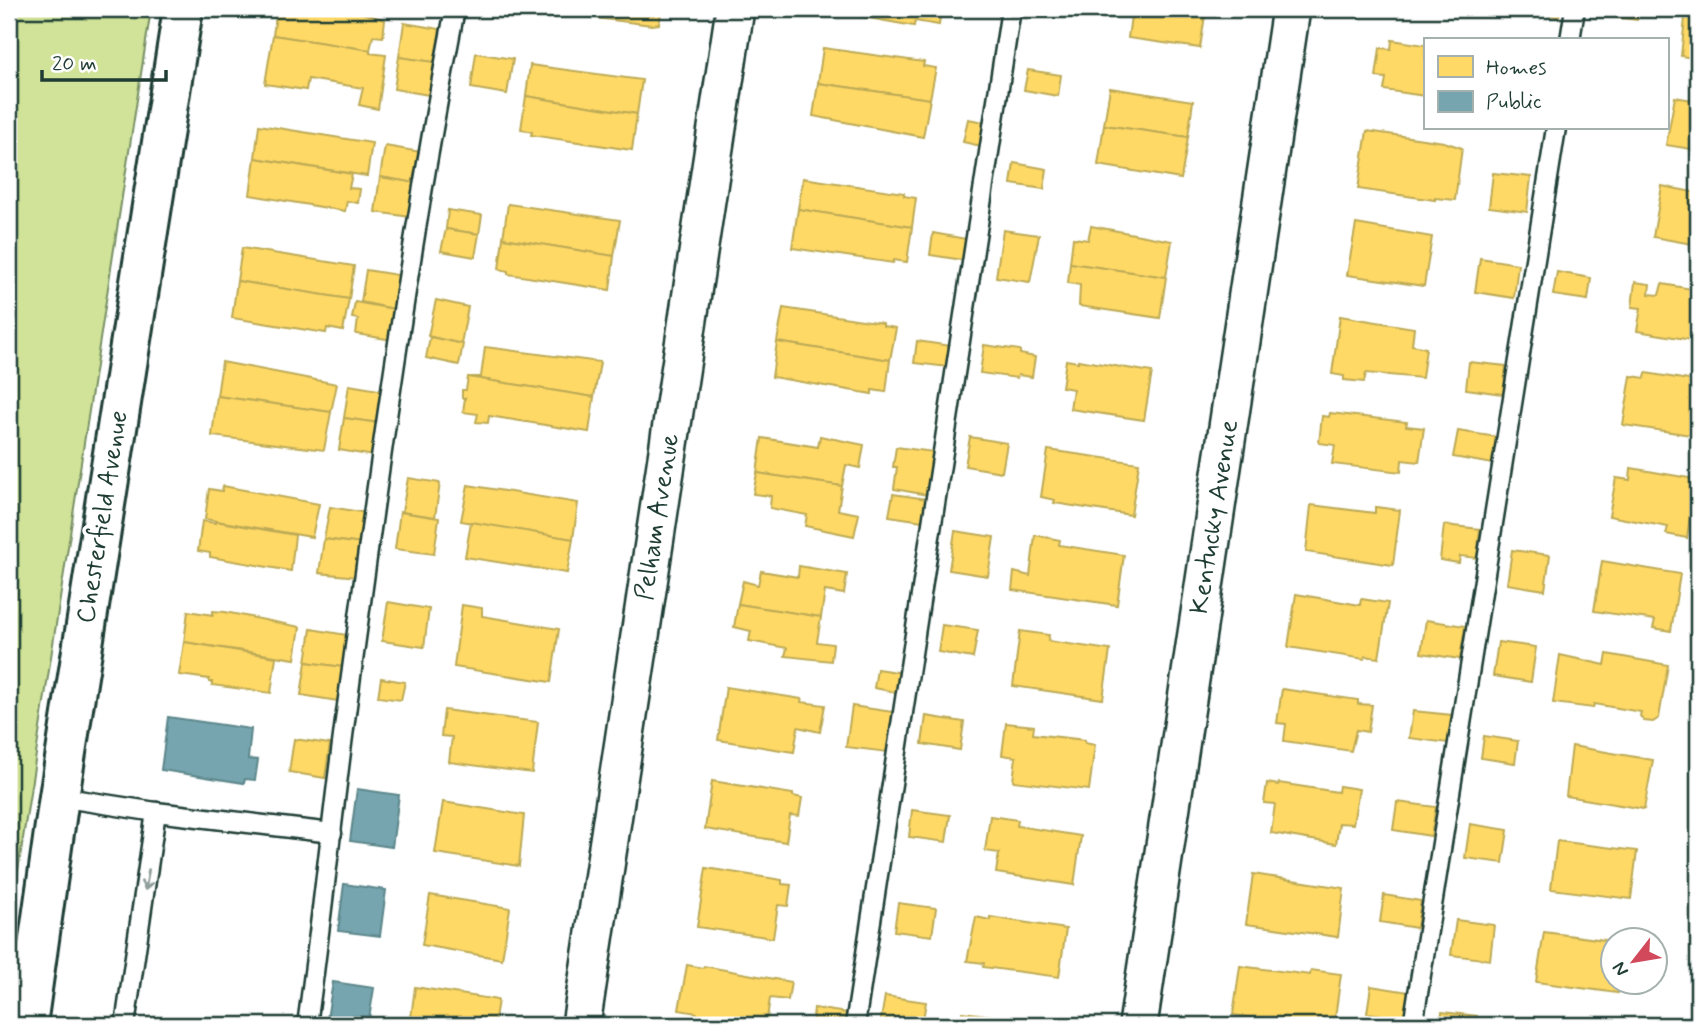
<svg xmlns="http://www.w3.org/2000/svg" width="1707" height="1034" font-family="Mynerve,sans-serif">
<rect width="100%" height="100%" fill="#fff"/>
<filter id="ink" filterUnits="userSpaceOnUse"><feTurbulence type="fractalNoise" baseFrequency=".0143" numOctaves="2"/><feDisplacementMap in="SourceGraphic" scale="14" xChannelSelector="R" yChannelSelector="G"/><feConvolveMatrix kernelMatrix="1 2 1 2 8 2 1 2 1" color-interpolation-filters="sRGB"/></filter>
<g filter="url(#ink)">
<polygon fill="#d0e398" stroke="#789066" stroke-width="2" points="9,9 151,9 9,929"/>
<g fill="#ffd966" stroke="#bcaa57" stroke-width="2">
<polygon points="277,9 363,9 362,13 385,20 383,37 373,36 370,50 273,35"/>
<polygon points="564,9 662,9 659,24 652,25 563,14"/>
<polygon points="832,9 941,9 939,25 915,21 914,26 846,14 846,11"/>
<polygon points="1120,9 1206,9 1200,48 1128,38 1131,16 1119,14"/>
<polygon points="1521,9 1560,9 1559,17 1521,11"/>
<polygon points="1598,9 1639,9 1637,20 1597,15"/>
<polygon points="1686,9 1698,9 1698,59 1681,56"/>
<polygon points="404,23 440,29 434,62 399,57"/>
<polygon points="273,35 370,50 370,53 386,55 378,109 359,105 363,88 308,79 306,90 265,84"/>
<polygon points="1392,40 1425,45 1425,96 1384,90 1386,78 1376,77 1380,48 1391,49"/>
<polygon points="823,48 924,62 923,66 936,68 930,99 818,83"/>
<polygon points="476,53 513,59 507,94 471,88"/>
<polygon points="399,57 434,62 429,95 394,89"/>
<polygon points="530,65 642,80 637,114 526,96"/>
<polygon points="1028,70 1061,75 1058,96 1024,90"/>
<polygon points="818,83 930,99 923,137 813,116"/>
<polygon points="1110,88 1193,101 1188,137 1104,125"/>
<polygon points="526,96 637,114 632,150 531,135 532,132 521,129"/>
<polygon points="1675,97 1698,101 1698,150 1666,145"/>
<polygon points="968,119 985,122 981,146 963,142"/>
<polygon points="259,125 372,143 367,176 255,158"/>
<polygon points="1104,125 1188,137 1181,179 1098,165"/>
<polygon points="1367,131 1444,142 1462,148 1455,200 1435,198 1435,200 1358,189"/>
<polygon points="385,146 421,152 416,183 380,177"/>
<polygon points="255,158 352,174 349,188 360,189 358,203 347,201 345,211 250,195"/>
<polygon points="1014,163 1047,169 1044,189 1011,184"/>
<polygon points="1493,173 1531,177 1527,212 1489,207"/>
<polygon points="380,177 416,183 411,217 375,212"/>
<polygon points="803,178 904,193 904,196 916,198 912,227 798,209"/>
<polygon points="1662,186 1698,193 1698,245 1653,237"/>
<polygon points="508,204 620,220 614,256 503,238"/>
<polygon points="798,209 912,227 907,262 894,260 893,263 792,248"/>
<polygon points="448,210 482,215 479,234 446,229"/>
<polygon points="1356,224 1432,237 1424,286 1347,275"/>
<polygon points="1091,226 1172,241 1166,277 1070,263 1073,238 1088,240"/>
<polygon points="446,229 479,234 475,257 441,251"/>
<polygon points="1003,230 1039,235 1030,282 996,277"/>
<polygon points="933,233 966,239 963,260 930,255"/>
<polygon points="503,238 614,256 610,290 508,274 508,271 499,269"/>
<polygon points="242,248 354,266 349,299 237,281"/>
<polygon points="1480,258 1518,264 1514,298 1475,292"/>
<polygon points="1070,263 1166,277 1160,318 1079,306 1080,285 1068,283"/>
<polygon points="366,270 404,276 399,310 361,302"/>
<polygon points="1557,272 1591,278 1588,300 1553,295"/>
<polygon points="237,281 349,299 343,331 327,328 326,333 232,318"/>
<polygon points="1635,282 1650,284 1649,294 1659,295 1662,284 1698,290 1698,341 1637,331 1641,308 1632,307"/>
<polygon points="436,300 468,307 461,344 428,336"/>
<polygon points="355,302 399,310 393,340 356,334 358,319 352,318"/>
<polygon points="783,308 883,323 883,326 896,328 890,360 777,342"/>
<polygon points="1340,316 1414,328 1412,345 1426,348 1422,378 1366,373 1364,382 1344,380 1344,376 1332,374"/>
<polygon points="430,337 463,344 459,365 426,358"/>
<polygon points="917,341 951,346 948,367 914,363"/>
<polygon points="777,342 890,360 886,392 872,390 872,394 772,377"/>
<polygon points="984,345 1020,350 1020,354 1035,357 1032,377 1018,375 1017,378 980,373"/>
<polygon points="485,347 600,362 594,397 468,377 481,377"/>
<polygon points="1066,360 1078,362 1078,360 1152,372 1144,420 1070,409 1073,389 1062,387"/>
<polygon points="222,362 337,384 331,412 217,396"/>
<polygon points="1469,362 1506,366 1503,394 1466,389"/>
<polygon points="1646,373 1695,381 1694,384 1698,385 1698,436 1623,425 1631,376 1645,378"/>
<polygon points="468,377 594,397 589,432 489,416 488,423 476,422 478,414 463,412 465,398 462,398 462,390 466,390"/>
<polygon points="349,385 385,391 379,423 344,418"/>
<polygon points="217,396 331,412 324,450 212,436"/>
<polygon points="1330,413 1407,422 1406,426 1424,428 1419,462 1402,460 1401,472 1332,464 1335,445 1319,443 1322,416 1329,417"/>
<polygon points="344,418 379,423 374,456 339,450"/>
<polygon points="1458,431 1497,437 1493,464 1453,457"/>
<polygon points="820,436 864,445 860,468 846,465 842,486 757,473 762,438 818,447"/>
<polygon points="970,437 1007,443 1002,472 965,466"/>
<polygon points="896,447 934,452 928,495 894,489 897,467 893,467"/>
<polygon points="1048,450 1139,463 1131,515 1054,503 1055,500 1041,497"/>
<polygon points="1631,468 1695,479 1687,538 1666,534 1668,527 1609,516 1616,478 1630,480"/>
<polygon points="757,473 842,486 838,510 859,514 854,536 805,526 807,515 770,508 771,496 753,494"/>
<polygon points="408,478 440,483 435,517 402,512"/>
<polygon points="468,485 578,503 573,539 461,521"/>
<polygon points="223,486 319,504 312,537 205,519 209,489 222,491"/>
<polygon points="893,494 927,499 923,521 889,516"/>
<polygon points="1311,505 1375,513 1375,507 1400,510 1393,565 1306,552"/>
<polygon points="330,507 367,513 362,544 324,539"/>
<polygon points="400,512 439,518 434,554 395,549"/>
<polygon points="202,521 215,523 215,521 295,535 291,571 210,557 210,553 198,551"/>
<polygon points="471,522 573,539 567,573 465,557"/>
<polygon points="1444,525 1480,529 1477,558 1460,556 1459,563 1440,560"/>
<polygon points="955,531 994,537 988,576 949,570"/>
<polygon points="1035,535 1060,540 1059,545 1124,555 1117,605 1012,590 1014,572 1030,576"/>
<polygon points="324,539 362,544 357,577 319,573"/>
<polygon points="1512,550 1550,555 1545,590 1507,584"/>
<polygon points="1602,561 1680,574 1671,631 1653,628 1655,620 1594,611"/>
<polygon points="799,566 847,574 844,594 825,591 821,617 738,604 743,581 758,585 761,571 798,577"/>
<polygon points="1296,594 1360,605 1361,599 1388,603 1379,658 1365,656 1364,659 1288,647"/>
<polygon points="388,602 429,609 424,647 382,641"/>
<polygon points="738,604 821,617 817,642 833,644 831,661 785,656 787,648 749,641 751,631 734,627"/>
<polygon points="462,605 482,608 482,616 559,629 551,682 454,667"/>
<polygon points="188,611 213,615 213,611 225,612 300,627 295,659 184,642"/>
<polygon points="1426,620 1465,626 1460,659 1421,653"/>
<polygon points="942,625 978,630 973,658 938,652"/>
<polygon points="311,629 347,635 343,667 306,662"/>
<polygon points="1020,631 1049,635 1048,641 1110,650 1103,699 1013,686"/>
<polygon points="184,642 276,657 271,693 212,685 212,682 209,682 209,679 179,675"/>
<polygon points="1498,642 1536,647 1531,682 1493,676"/>
<polygon points="1607,654 1668,665 1659,718 1653,722 1644,721 1640,716 1641,712 1594,704 1593,708 1553,703 1560,655 1605,665"/>
<polygon points="306,662 343,667 338,701 301,695"/>
<polygon points="877,669 904,673 900,693 874,688"/>
<polygon points="381,678 405,682 401,700 378,697"/>
<polygon points="726,687 802,699 801,702 825,705 820,732 798,727 794,752 718,740"/>
<polygon points="1282,689 1358,700 1358,704 1372,705 1368,732 1356,730 1351,751 1284,741 1286,724 1277,723"/>
<polygon points="852,706 893,712 888,752 846,747"/>
<polygon points="444,710 538,722 532,773 449,762 452,737 441,736"/>
<polygon points="1413,711 1452,715 1448,743 1409,738"/>
<polygon points="926,716 964,722 960,750 922,744"/>
<polygon points="1006,723 1034,726 1033,734 1085,740 1085,743 1095,745 1089,790 1013,781 1016,757 1002,755"/>
<polygon points="1484,736 1518,741 1515,763 1481,758"/>
<polygon points="294,739 330,744 325,778 289,772"/>
<polygon points="1572,746 1653,760 1644,809 1566,796"/>
<polygon points="712,781 793,794 793,796 802,798 799,816 790,815 786,842 705,829"/>
<polygon points="1267,783 1278,785 1279,783 1338,792 1339,786 1359,789 1353,824 1339,823 1336,844 1271,833 1275,804 1264,803"/>
<polygon points="443,802 524,815 519,866 435,853"/>
<polygon points="1397,802 1436,807 1431,836 1393,830"/>
<polygon points="912,810 950,815 946,842 909,837"/>
<polygon points="990,816 1018,820 1017,826 1081,836 1074,885 996,873 999,853 985,851"/>
<polygon points="1470,824 1508,830 1503,863 1465,858"/>
<polygon points="1557,841 1637,851 1631,899 1551,889"/>
<polygon points="706,868 782,880 782,884 791,885 788,906 778,905 773,938 697,927"/>
<polygon points="1253,874 1344,888 1338,937 1246,924"/>
<polygon points="430,895 510,908 502,959 422,945"/>
<polygon points="1384,895 1421,901 1417,928 1380,922"/>
<polygon points="898,903 936,908 932,936 894,931"/>
<polygon points="976,917 990,920 990,917 1066,929 1059,977 983,967 984,963 967,961"/>
<polygon points="1456,920 1494,925 1490,960 1451,955"/>
<polygon points="1544,932 1612,941 1612,982 1619,982 1618,993 1536,982"/>
<polygon points="687,965 703,968 704,966 791,982 788,1000 770,998 766,1025 697,1015 697,1013 679,1010"/>
<polygon points="1240,966 1310,975 1311,970 1341,974 1334,1025 1306,1025 1233,1015"/>
<polygon points="1371,986 1409,992 1405,1018 1367,1013"/>
<polygon points="415,987 498,1000 494,1025 410,1025"/>
<polygon points="885,996 926,1002 922,1025 880,1025"/>
<polygon points="814,1008 847,1013 845,1025 812,1025"/>
<polygon points="962,1012 1052,1023 1052,1025 960,1025"/>
<polygon points="1442,1012 1477,1016 1476,1025 1440,1025"/>
</g>
<g fill="#76a5af" stroke="#5c868a" stroke-width="2">
<polygon points="168,717 251,729 248,759 258,760 255,780 245,779 244,783 161,770"/>
<polygon points="357,789 399,795 392,847 350,841"/>
<polygon points="344,884 386,890 380,936 338,931"/>
<polygon points="333,982 374,988 368,1025 327,1019"/>
</g>
<g fill="none" stroke-linecap="round" stroke-linejoin="round">
<defs>
<g id="service">
<polyline points="1570,40 1575,9"/>
<polyline points="59,797 156,812 332,833"/>
<polyline points="125,1025 156,812"/>
<path d="M 307,1025 C 323,912 334,797 350,684 C 380,458 412,232 455,9"/>
<polyline points="855,1025 1011,9"/>
<polyline points="1413,1025 1556,128"/>
</g>
<g id="minor">
<polyline points="581,1025 735,9"/>
<polyline points="1138,1025 1291,9"/>
</g>
<polyline id="tertiary" points="27,1025 59,797 183,9"/>
</defs>
<use href="#service" stroke="#1f3d34" stroke-width="23"/>
<use href="#minor" stroke="#1f3d34" stroke-width="42"/>
<use href="#tertiary" stroke="#1f3d34" stroke-width="44"/>
<use href="#service" stroke="#fff" stroke-width="18"/>
<use href="#minor" stroke="#fff" stroke-width="37"/>
<use href="#tertiary" stroke="#fff" stroke-width="38"/>
</g>
<defs><path id="oneway-shaft" d="M-6 0H5M1.5-3L5.5 0L1.5 3" fill="none" stroke-width="1.6" stroke-linecap="round" stroke-linejoin="round" transform="scale(1.75)"/></defs>
<use stroke="#8f9e9a" href="#oneway-shaft" transform="translate(147 880) rotate(99)"/>
</g>
<g text-anchor="middle" dominant-baseline="central" stroke-width="7" stroke-linejoin="round" paint-order="stroke">
<g font-size="26" fill="#1f3d34" stroke="#fff">
<text transform="translate(103 517) rotate(-81)">Chesterfield Avenue</text>
<text transform="translate(658 517) rotate(-81)">Pelham Avenue</text>
<text transform="translate(1215 517) rotate(-81)">Kentucky Avenue</text>
</g>
</g>
<rect width="1707" height="1034" fill="none" stroke="#fff" stroke-width="35"/>
<rect x="18" y="18" width="1672" height="999" fill="none" stroke="#1f3d34" stroke-width="2.5" filter="url(#ink)"/>
<rect x="1424" y="38" width="245" height="91" fill="#ffffff" stroke="#a5b1ae" stroke-width="2"/>
<rect x="1438" y="56" width="35" height="21" fill="#ffd966" stroke="#a5b1ae" stroke-width="2"/>
<text x="1486" y="74" font-size="21" fill="#1f3d34">Homes</text>
<rect x="1438" y="91" width="35" height="21" fill="#76a5af" stroke="#a5b1ae" stroke-width="2"/>
<text x="1486" y="108" font-size="21" fill="#1f3d34">Public</text>
<g transform="translate(1634 961) rotate(239)"><circle r="33" fill="#ffffff" stroke="#a5b1ae" stroke-width="2"/>
<path d="M0-5L12 26L0 18L-12 26Z" fill="#d1495b"/>
<text y="-10" font-size="19" font-weight="bold" text-anchor="middle" fill="#1f3d34">N</text>
</g>
<path d="M42 70v10h124v-10" fill="none" stroke="#1f3d34" stroke-width="3.5"/>
<text x="52" y="70" font-size="21" fill="#1f3d34" stroke="#ffffff" stroke-width="5" paint-order="stroke">20 m</text>
</svg>
